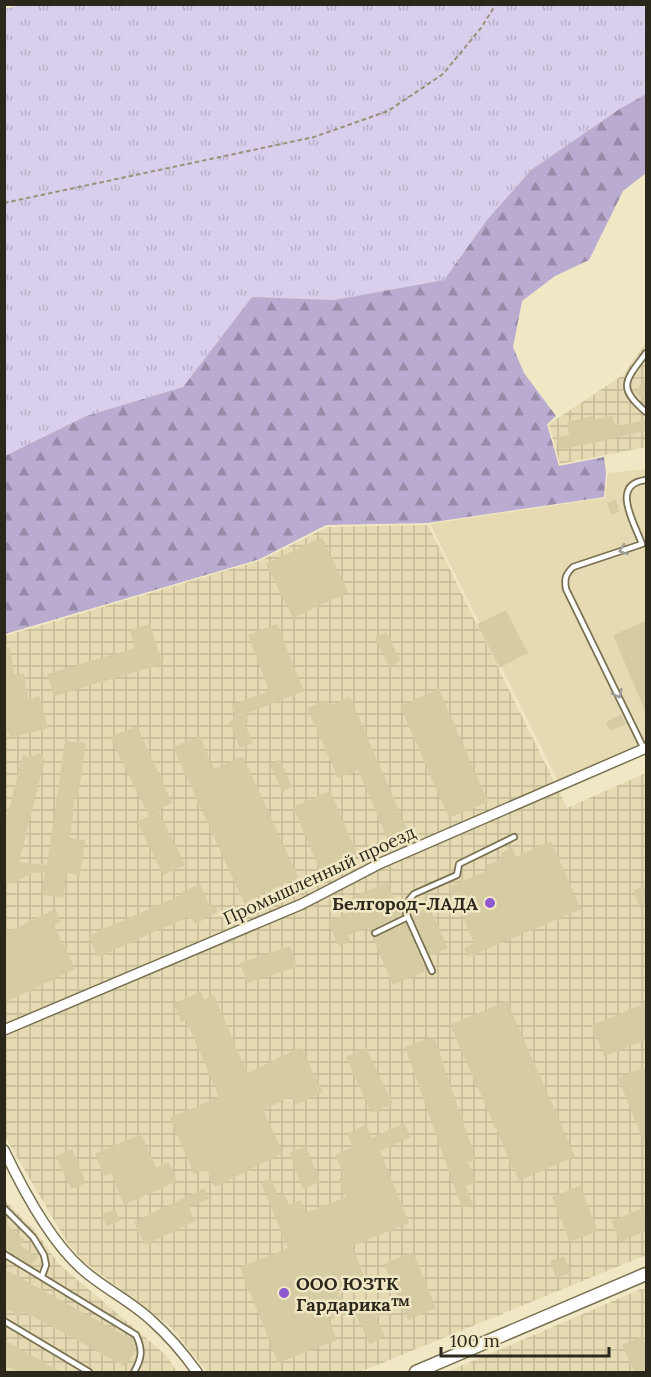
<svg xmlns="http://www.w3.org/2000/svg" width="651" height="1377" font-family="Lora,serif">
<defs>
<pattern id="industrial-grid" width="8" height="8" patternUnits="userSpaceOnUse" patternTransform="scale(1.5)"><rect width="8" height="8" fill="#e5dab1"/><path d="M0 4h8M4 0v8" fill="none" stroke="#c5bb98"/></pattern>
<pattern id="grass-tufts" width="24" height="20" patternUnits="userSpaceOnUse" patternTransform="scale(1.5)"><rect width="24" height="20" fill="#d9ceeb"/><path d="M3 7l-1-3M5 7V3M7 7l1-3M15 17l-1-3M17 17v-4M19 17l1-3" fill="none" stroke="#bab1c9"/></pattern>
<pattern id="forest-firs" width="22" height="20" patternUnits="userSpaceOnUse" patternTransform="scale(1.5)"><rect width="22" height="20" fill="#baabd1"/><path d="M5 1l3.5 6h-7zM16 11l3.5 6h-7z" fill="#978ba9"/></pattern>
</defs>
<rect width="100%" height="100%" fill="#f0e7c4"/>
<polygon fill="#e5dab1" points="646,469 646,751 561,787 430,524 605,498 608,473"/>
<g fill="url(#industrial-grid)">
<polygon points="646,343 646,447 560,464 549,424 623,375"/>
<polygon points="428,525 567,808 646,773 646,1255 360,1372 207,1372 171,1327 84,1262 68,1244 7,1140 5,1142 5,636 262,560 327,527"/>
<polygon points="4,1199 35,1231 59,1264 166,1355 177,1372 5,1372"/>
<polygon points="641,1289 646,1290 646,1372 447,1372"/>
</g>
<polygon fill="url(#grass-tufts)" points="25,4 642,4 646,10 646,94 618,110 531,170 487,220 444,280 334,300 252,297 183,387 86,416 5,456 5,9"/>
<polygon fill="url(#forest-firs)" points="646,94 646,173 623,191 589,260 555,276 522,301 513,347 524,373 556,416 547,424 559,466 604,457 606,473 604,497 427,523 326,525 260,559 5,634 5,456 86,416 183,387 252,297 334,300 444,280 487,220 531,170 618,110"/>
<g fill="#d6cca3">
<polygon points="646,377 646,402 635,392"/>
<polygon points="593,416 594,420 612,416 615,426 645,420 646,431 560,450 557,437 569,435 567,422"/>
<polygon points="616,500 619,512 611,515 607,503"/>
<polygon points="322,537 348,592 293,618 266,564"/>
<polygon points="506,610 528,653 499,668 477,624"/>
<polygon points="646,621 646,713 613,635"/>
<polygon points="150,624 162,664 54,696 47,674 135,648 130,630"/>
<polygon points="277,624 304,691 246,714 249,722 245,724 253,743 240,748 229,722 236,719 231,705 269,691 248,635"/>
<polygon points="386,632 401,661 389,667 375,638"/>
<polygon points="10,647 14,674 24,673 28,699 39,696 48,728 10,738 4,719 4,648"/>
<polygon points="439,689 488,802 449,818 400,706"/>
<polygon points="350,697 407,829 387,838 358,770 338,778 307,708 326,700 329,706"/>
<polygon points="621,714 626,724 610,731 606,722"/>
<polygon points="137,726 172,803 158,810 185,865 163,875 137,822 149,816 110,737"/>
<polygon points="200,736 214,769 243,756 298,877 244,903 173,747"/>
<polygon points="65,741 86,743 78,798 75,798 70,838 85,840 80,875 66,873 63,898 42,895 45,872 32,873 12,884 4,882 4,829 23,754 28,758 39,753 45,760 19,862 47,865"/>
<polygon points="280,759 292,787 282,792 270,764"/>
<polygon points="330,791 358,856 321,872 293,807"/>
<polygon points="551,841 581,909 468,957 464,948 474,943 450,887 488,870 486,865 503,858 501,853 512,848 516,857"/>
<polygon points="387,882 401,915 373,929 371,934 376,937 406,923 426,971 393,985 368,927 348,936 351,941 339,946 328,922 355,909 350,898"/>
<polygon points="200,884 210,906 214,904 218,912 195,924 190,916 98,957 88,936 183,894 182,892"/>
<polygon points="646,885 646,902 639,906 633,891"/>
<polygon points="429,907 448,948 430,956 412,915"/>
<polygon points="55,909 61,922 54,925 75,969 4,1003 4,934"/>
<polygon points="290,946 297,967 247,983 240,963"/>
<polygon points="201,992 204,1000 214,995 247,1073 301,1047 323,1092 296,1105 292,1096 263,1110 283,1153 215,1187 206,1169 194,1174 170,1118 219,1097 186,1020 181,1022 174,1003"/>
<polygon points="507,1001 575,1156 519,1181 450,1025"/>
<polygon points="646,1003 646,1040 604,1056 592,1025"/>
<polygon points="434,1037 476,1160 468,1162 476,1183 466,1186 473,1204 462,1208 405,1047"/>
<polygon points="366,1048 393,1104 371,1113 346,1057"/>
<polygon points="646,1066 646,1147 618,1078"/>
<polygon points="404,1123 411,1137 380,1151 409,1223 352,1246 365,1277 337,1289 347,1313 329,1320 337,1340 278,1363 240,1267 288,1248 261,1183 271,1178 278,1196 284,1194 289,1205 301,1200 306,1213 346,1197 339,1179 345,1176 335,1155 353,1147 347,1134 366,1125 372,1138"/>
<polygon points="141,1134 156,1168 169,1162 177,1181 124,1205 111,1173 104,1176 95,1154"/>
<polygon points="306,1146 320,1182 303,1189 289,1153"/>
<polygon points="72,1149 86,1183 71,1189 56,1156"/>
<polygon points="580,1186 598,1231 570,1242 552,1197"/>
<polygon points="204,1188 209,1199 189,1207 195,1221 145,1245 134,1222"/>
<polygon points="646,1207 646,1231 620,1242 611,1221"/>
<polygon points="115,1209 120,1221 106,1226 102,1214"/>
<polygon points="4,1223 24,1239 20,1245 38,1257 31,1265 4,1248"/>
<polygon points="413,1252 436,1308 408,1320 384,1264"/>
<polygon points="564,1256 571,1273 556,1278 550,1261"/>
<polygon points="4,1269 133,1340 136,1349 126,1367 23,1311 20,1316 4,1308"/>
<polygon points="370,1306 385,1336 370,1344 355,1313"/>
<polygon points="642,1336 646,1346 646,1372 635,1372 622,1345"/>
<polygon points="4,1340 61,1372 18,1372 4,1365"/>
</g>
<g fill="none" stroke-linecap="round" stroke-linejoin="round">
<defs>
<g id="service">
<path d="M 646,353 C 626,380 616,387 646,412"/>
<path d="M 644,749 L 566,589 C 564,578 566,574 573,567 L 642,544 C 634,522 610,484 646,480"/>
<polyline points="375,933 408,917"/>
<polyline points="432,971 406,913 409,900 414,894 457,875 459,864 514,837"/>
<polyline points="4,1208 33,1237 44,1255 46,1265 42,1276"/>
<path d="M 4,1254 L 136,1335 C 143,1350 142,1358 134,1372"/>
<polyline points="4,1321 89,1372"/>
</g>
<g id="minor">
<polyline points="4,1030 302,904 381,863 646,748"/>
<path d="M 4,1150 C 22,1188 51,1242 82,1269 C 103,1288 131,1301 152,1321 C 169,1336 184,1354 197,1372"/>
</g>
<polyline id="tertiary" points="416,1372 646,1274"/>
</defs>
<use href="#service" stroke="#7a7152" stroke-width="8"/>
<use href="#minor" stroke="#7a7152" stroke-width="12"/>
<use href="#tertiary" stroke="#7a7152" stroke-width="15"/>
<polyline stroke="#999279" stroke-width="2" stroke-dasharray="4.5 3" stroke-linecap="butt" points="4,203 314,137 388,111 443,74 481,28 496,4"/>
<use href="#service" stroke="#fff" stroke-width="4.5"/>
<use href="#minor" stroke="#fff" stroke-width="9"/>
<use href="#tertiary" stroke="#fff" stroke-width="12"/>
</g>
<defs><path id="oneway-chevron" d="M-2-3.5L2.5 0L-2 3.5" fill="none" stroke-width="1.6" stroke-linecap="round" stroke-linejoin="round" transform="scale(1.5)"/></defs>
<g stroke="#a09e98">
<use href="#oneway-chevron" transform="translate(623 550) rotate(162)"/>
<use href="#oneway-chevron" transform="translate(618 694) rotate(64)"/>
</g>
<g fill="#8f58d0" stroke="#f0e7c4" stroke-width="2">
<circle cx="490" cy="903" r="6"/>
<circle cx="284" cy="1293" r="6"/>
</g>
<g text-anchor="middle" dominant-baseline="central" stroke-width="5" stroke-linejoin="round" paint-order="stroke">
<g font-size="18" fill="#2b281b" stroke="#f0e7c4">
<text transform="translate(319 875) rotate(-25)">Промышленный проезд</text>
</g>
<g font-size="18" font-weight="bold" fill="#2b281b" stroke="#f0e7c4" text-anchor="end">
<text x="478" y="903">Белгород-ЛАДА</text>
<text x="296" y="1283" text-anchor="start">ООО ЮЗТК<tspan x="296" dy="21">Гардарика™</tspan></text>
</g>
</g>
<rect width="651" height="1377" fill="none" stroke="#2b281b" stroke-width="12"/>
<path d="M441 1347v9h168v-9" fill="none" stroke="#2b281b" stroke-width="3"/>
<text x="450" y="1347" font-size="18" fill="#2b281b" stroke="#f0e7c4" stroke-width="4.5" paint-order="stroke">100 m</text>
</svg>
